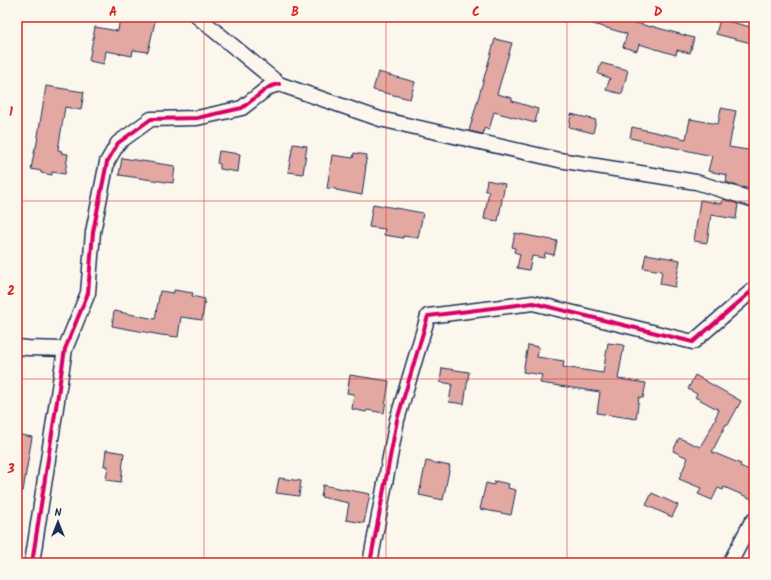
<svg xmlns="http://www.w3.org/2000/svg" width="771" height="580" font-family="Kalam,sans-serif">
<rect width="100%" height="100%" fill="#fbf7ec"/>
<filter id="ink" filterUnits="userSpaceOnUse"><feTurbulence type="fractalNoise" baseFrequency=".025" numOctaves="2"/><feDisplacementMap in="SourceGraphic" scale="8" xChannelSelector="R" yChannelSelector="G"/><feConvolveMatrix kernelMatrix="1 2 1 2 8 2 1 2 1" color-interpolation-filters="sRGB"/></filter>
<g filter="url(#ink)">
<g fill="#e2a8a1" stroke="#1b2f5e">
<polygon points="120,17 156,17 148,52 133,50 132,56 106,51 104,64 89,61 95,27 118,31"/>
<polygon points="580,17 614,17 651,27 651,26 694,38 690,53 677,50 676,55 639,44 637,51 623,47 627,34 580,20"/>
<polygon points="720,19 754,28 754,33 751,43 716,34"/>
<polygon points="495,39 512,43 497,94 512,98 512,101 538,109 535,123 494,112 489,130 484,128 483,134 469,131"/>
<polygon points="601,63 628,70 622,94 606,90 610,78 598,74"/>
<polygon points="378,72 415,82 410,99 373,90"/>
<polygon points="46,86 84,92 81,110 65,107 58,150 62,151 61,153 68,154 65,174 52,172 52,175 41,173 41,171 31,169 35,148 36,148"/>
<polygon points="721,108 736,111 729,147 754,151 754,189 740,187 726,182 727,175 708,171 712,156 630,138 632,127 686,139 690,119 718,124"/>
<polygon points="571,114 596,120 593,133 569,127"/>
<polygon points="293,144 307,146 303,174 288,172"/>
<polygon points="219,151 240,154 238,172 220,169 220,164 217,163"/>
<polygon points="354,153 367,155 365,166 366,166 362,195 336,190 336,189 327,188 332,155 353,158"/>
<polygon points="122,158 175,166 173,183 119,175"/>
<polygon points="487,180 505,184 498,221 484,219 489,191 485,191"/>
<polygon points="723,199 738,204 736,219 711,215 707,243 694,241 700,200 722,204"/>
<polygon points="373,204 423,213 418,238 403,236 403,238 384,235 385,229 369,227"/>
<polygon points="515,233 557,241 554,255 545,253 544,258 532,256 529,270 517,268 520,254 514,252 515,248 512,247"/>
<polygon points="646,254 680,260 675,287 660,284 662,271 643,268"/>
<polygon points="174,290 193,293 192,296 205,299 202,320 181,317 178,337 161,335 112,326 114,311 155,319 160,291 174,293"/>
<polygon points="608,343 624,345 618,379 646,383 643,398 639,397 636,419 597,413 600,392 540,383 542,375 523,372 528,345 539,347 537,357 564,361 563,367 603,373"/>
<polygon points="442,368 469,372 464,404 449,402 452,384 440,382"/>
<polygon points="350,375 389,381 384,413 367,410 366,412 352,409 354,394 347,393"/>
<polygon points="695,375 741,401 728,425 726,424 712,452 741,464 740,466 754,472 754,500 724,487 723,490 718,488 712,500 698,494 701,488 679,479 688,458 673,451 679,438 700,447 716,419 715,418 719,410 695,397 697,394 688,389"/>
<polygon points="17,434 32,437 23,491 17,490"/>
<polygon points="106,450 124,453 121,482 106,480 108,466 104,466"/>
<polygon points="426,461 450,466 443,500 419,495"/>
<polygon points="279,478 301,481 299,496 276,493"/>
<polygon points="495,481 509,484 508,488 516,490 511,515 480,509 486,483 494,485"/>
<polygon points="323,485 370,494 364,523 346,520 349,503 321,497"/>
<polygon points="652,493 678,505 672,517 646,505"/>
</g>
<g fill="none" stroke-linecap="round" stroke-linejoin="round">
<defs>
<g id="street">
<polyline points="198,17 279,84 380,119 559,160 696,182 754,200"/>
<polyline points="17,347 28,348 65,349"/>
<polyline points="32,563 65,349 88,293 93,232 107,162 118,143 151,119 197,118 242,108 269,87 279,84"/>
<polyline points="370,563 397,420 428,316 533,303 693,342 754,289"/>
<polyline points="730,563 751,523 754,520"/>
</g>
</defs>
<use href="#street" stroke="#1b2f5e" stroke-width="17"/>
<use href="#street" stroke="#fbf7ec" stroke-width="14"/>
<defs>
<g id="cycleway">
<polyline points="32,563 65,349 88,293 93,232 107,162 118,143 151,119 197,118 242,108 269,87 279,84"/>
<polyline points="370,563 397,420 428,316 533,303 693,342 754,289"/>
</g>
</defs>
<use href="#cycleway" stroke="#fbf7ec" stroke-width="6"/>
<use href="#cycleway" stroke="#d6006c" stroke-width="4"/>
</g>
</g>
<path fill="none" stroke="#d62828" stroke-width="1" stroke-opacity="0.55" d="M 204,17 L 204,563M 386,17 L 386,563M 567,17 L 567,563M 17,201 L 754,201M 17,379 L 754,379"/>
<rect width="771" height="580" fill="none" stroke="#fbf7ec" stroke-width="44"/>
<g transform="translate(58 522)" stroke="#fbf7ec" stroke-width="3" paint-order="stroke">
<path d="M0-3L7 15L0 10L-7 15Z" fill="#1b2f5e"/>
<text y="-6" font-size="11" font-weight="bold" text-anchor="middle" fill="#1b2f5e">N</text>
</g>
<rect x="22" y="22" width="727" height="536" fill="none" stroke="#d62828" stroke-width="1.5"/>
<g font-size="13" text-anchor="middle" font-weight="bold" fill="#d62828">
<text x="113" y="16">A</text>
<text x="295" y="16">B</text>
<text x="476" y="16">C</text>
<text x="658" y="16">D</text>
<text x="11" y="116">1</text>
<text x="11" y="295">2</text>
<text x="11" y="473">3</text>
</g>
</svg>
